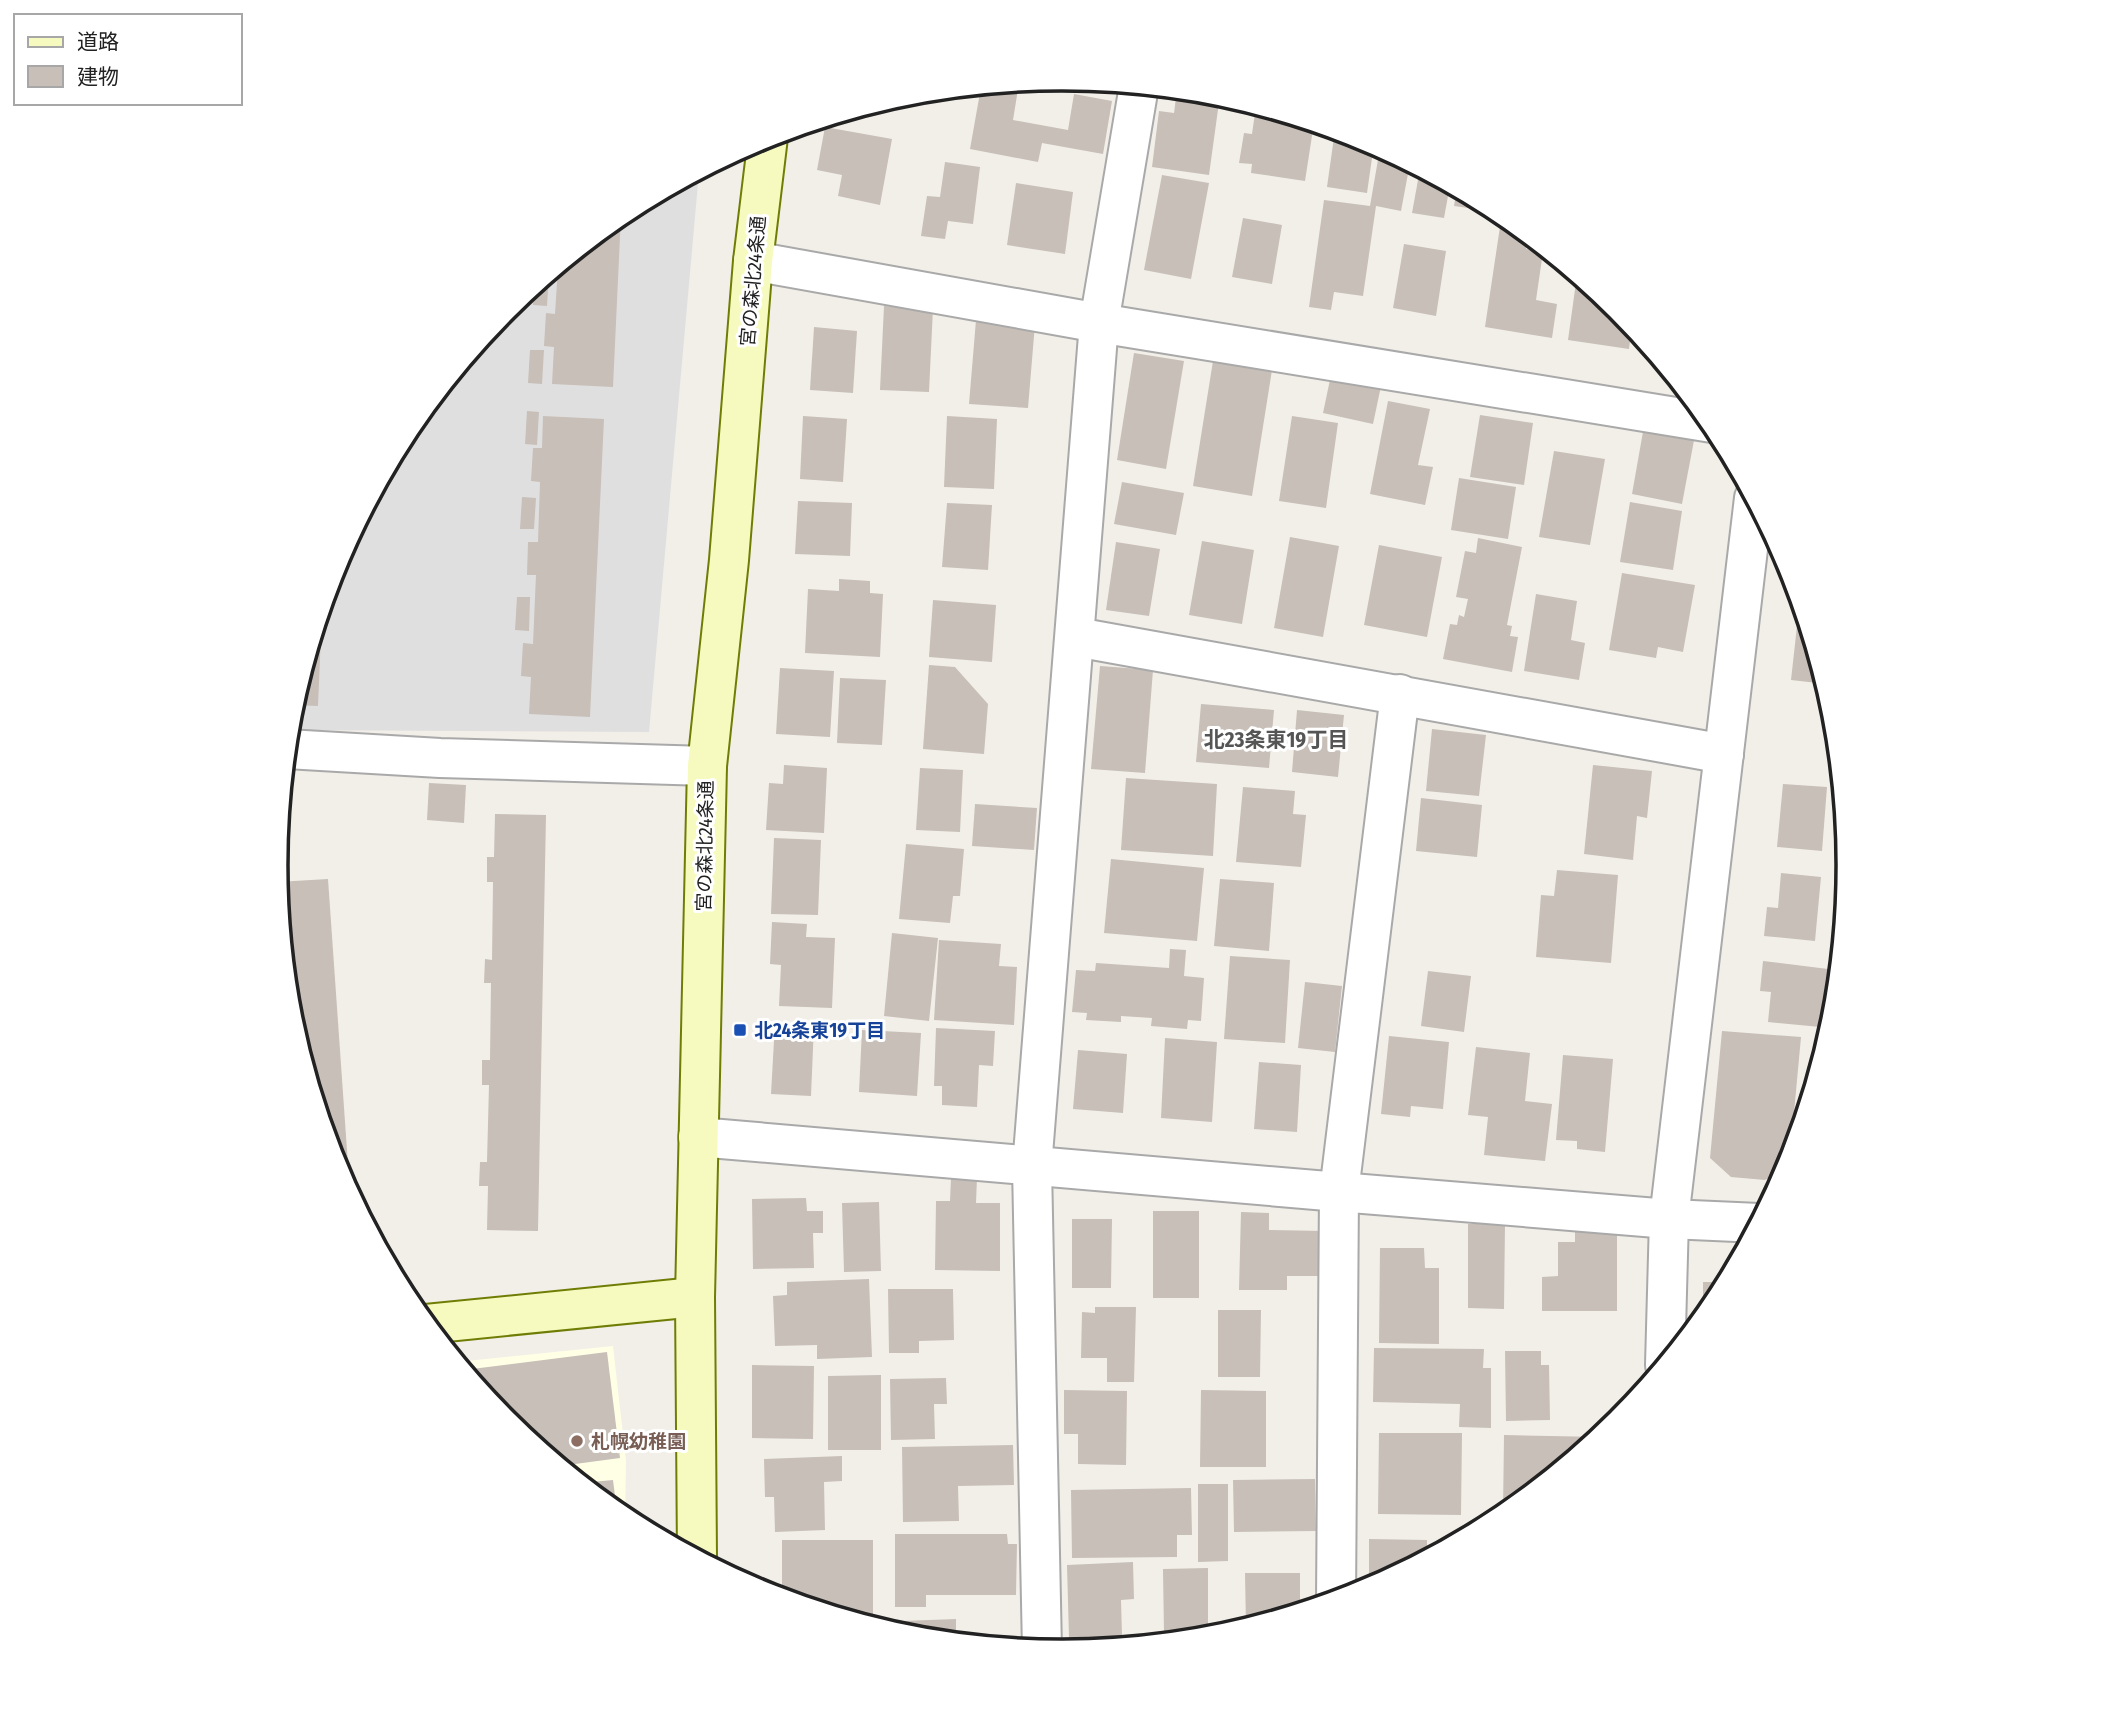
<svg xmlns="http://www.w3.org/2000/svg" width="2125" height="1731" font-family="'Fira Sans Condensed','Noto Sans JP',sans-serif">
<rect width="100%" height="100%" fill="#f2efe9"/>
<polygon fill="#e0dfdf" points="699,172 649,732 289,730 291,712 336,564 409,428 506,309 626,211"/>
<polygon fill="#ffffe5" points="613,1346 626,1461 625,1519 506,1422 457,1362"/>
<g fill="#c7bfb8">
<polygon points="1019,83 1013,120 1068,130 1074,94 1112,101 1103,154 1042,143 1038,162 970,149 981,87"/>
<polygon points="1177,90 1220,95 1209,175 1152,167 1159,111 1174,113"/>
<polygon points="939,91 936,103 902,96 909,94"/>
<polygon points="1256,106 1314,123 1305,181 1251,173 1252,164 1239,163 1244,133 1252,134"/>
<polygon points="825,127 892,139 880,205 838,196 842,175 817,170"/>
<polygon points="1335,130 1374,144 1367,193 1327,187"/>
<polygon points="1380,148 1410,163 1401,211 1376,206 1363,296 1334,292 1331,310 1309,307 1324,200 1370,206"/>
<polygon points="945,162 980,167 973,224 948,221 945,239 921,236 927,196 940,197"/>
<polygon points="1420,169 1450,185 1444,218 1412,213"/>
<polygon points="1162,175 1209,183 1191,279 1144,270"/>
<polygon points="1016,183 1073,192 1065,254 1007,245"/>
<polygon points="1457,188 1490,206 1489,211 1454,206"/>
<polygon points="621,215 613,387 552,384 554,347 544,346 546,313 555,314 558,267"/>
<polygon points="1243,218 1282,225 1272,284 1232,277"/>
<polygon points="1501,220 1513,222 1529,235 1526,249 1543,252 1536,300 1557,304 1552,338 1485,327"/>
<polygon points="1404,244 1446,251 1436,316 1393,308"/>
<polygon points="549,274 547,306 533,305 534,286"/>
<polygon points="1577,275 1619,309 1632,326 1629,349 1568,340"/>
<polygon points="884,306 933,308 929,392 880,390"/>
<polygon points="976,320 1035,324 1028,408 969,404"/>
<polygon points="814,327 857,331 853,393 810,390"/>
<polygon points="530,350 544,350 542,384 528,383"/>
<polygon points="1134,353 1184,361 1166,469 1117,460"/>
<polygon points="1213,361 1272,370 1252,496 1193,486"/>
<polygon points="1331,375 1381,386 1373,424 1323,413"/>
<polygon points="1388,401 1430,409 1418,465 1433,467 1425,505 1370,494"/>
<polygon points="527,411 539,412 537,445 525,444"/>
<polygon points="1480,415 1533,423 1524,485 1470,477"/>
<polygon points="543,416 604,419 590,717 529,714 531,677 521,676 523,643 533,644 536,575 527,575 528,542 538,542 540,482 531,481 533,448 542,448"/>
<polygon points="803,416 847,419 843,482 800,479"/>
<polygon points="947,416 997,419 994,489 944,487"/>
<polygon points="1292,416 1338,423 1326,508 1279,501"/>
<polygon points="1644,426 1695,435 1682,504 1632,494"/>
<polygon points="1554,451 1605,459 1590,545 1539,537"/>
<polygon points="1459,478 1516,487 1508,539 1451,530"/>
<polygon points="1122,482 1184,493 1176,535 1114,524"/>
<polygon points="522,497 536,498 534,529 520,529"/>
<polygon points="798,501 852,503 850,556 795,554"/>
<polygon points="1630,502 1682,511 1673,570 1620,562"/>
<polygon points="947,503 992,505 988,570 942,567"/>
<polygon points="1290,537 1339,546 1323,637 1274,628"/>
<polygon points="1478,538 1522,547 1507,625 1512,626 1510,636 1518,637 1512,672 1443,659 1450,624 1457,625 1459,615 1464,617 1468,599 1456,597 1465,551 1476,553"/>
<polygon points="1202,541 1254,550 1242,624 1189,615"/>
<polygon points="1116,542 1160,549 1149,616 1106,610"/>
<polygon points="1379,545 1442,557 1427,637 1364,625"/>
<polygon points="1622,573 1695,585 1683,652 1658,647 1656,658 1609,650"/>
<polygon points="839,579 870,581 870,593 883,594 880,657 805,653 808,589 839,591"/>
<polygon points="1536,594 1577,601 1571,640 1585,643 1579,680 1524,671"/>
<polygon points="517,597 530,597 529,631 515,630"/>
<polygon points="1800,599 1826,684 1791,680"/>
<polygon points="933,600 996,605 992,662 929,657"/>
<polygon points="322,611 318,706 293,705"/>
<polygon points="929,665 955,667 988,704 984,754 923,749"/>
<polygon points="1100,666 1153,670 1145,773 1091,769"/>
<polygon points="780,668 834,671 830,737 776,734"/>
<polygon points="840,678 886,680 882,745 837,743"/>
<polygon points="1201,704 1274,710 1269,768 1196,762"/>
<polygon points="1297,710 1344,715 1338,777 1292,772"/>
<polygon points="1432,729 1486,735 1479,796 1426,791"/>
<polygon points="784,765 827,768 824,833 766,830 769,783 783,784"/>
<polygon points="1593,765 1652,771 1647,818 1637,816 1633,860 1584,854"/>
<polygon points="920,768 963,770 960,832 916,830"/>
<polygon points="1126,778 1217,784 1213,856 1121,850"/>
<polygon points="429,783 466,785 464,823 427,820"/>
<polygon points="1783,784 1827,787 1822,851 1777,847"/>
<polygon points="1243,787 1295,791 1293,814 1306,815 1301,867 1236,862"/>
<polygon points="1421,798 1482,805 1477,857 1416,851"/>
<polygon points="975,804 1037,808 1034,850 972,846"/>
<polygon points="495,814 546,815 538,1231 487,1230 488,1186 479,1186 480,1162 487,1162 489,1085 482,1085 482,1060 490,1060 491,983 484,983 485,959 492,960 493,882 487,882 487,857 494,857"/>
<polygon points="774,838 821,840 818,915 771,914"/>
<polygon points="906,844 964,849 960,896 953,896 950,923 899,919"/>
<polygon points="1111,859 1204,868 1197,941 1104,933"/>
<polygon points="1557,870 1618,875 1611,963 1536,957 1541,895 1554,896"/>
<polygon points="1781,873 1821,877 1815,941 1764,936 1767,907 1778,908"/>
<polygon points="328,879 350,1193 335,1166 291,1019 277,882"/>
<polygon points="1220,879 1274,883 1269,951 1214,946"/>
<polygon points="772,922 807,924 806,937 835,938 832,1008 779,1006 781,965 770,964"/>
<polygon points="892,933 938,938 929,1021 884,1016"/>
<polygon points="939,940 1001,944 999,966 1017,967 1014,1025 934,1020"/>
<polygon points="1170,949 1186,950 1184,976 1204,978 1201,1021 1188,1020 1187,1029 1151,1026 1152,1018 1121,1016 1121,1022 1086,1020 1087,1013 1072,1012 1076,970 1095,971 1096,963 1169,968"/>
<polygon points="1230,956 1290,960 1285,1043 1224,1039"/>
<polygon points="1763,961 1828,969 1826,988 1837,989 1831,1028 1768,1022 1771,992 1760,991"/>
<polygon points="1428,971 1471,976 1464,1032 1421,1026"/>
<polygon points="1305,982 1342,986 1335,1052 1298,1048"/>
<polygon points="775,1023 814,1025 811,1096 771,1094"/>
<polygon points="936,1028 995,1031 993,1066 979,1065 977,1107 942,1105 942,1086 934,1086"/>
<polygon points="862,1030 921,1033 917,1096 859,1092"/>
<polygon points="1722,1031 1801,1037 1789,1167 1765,1180 1731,1177 1710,1158"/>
<polygon points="1389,1036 1449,1042 1443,1109 1411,1106 1410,1117 1381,1114"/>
<polygon points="1165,1038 1217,1042 1212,1122 1161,1118"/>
<polygon points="1476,1047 1530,1053 1525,1101 1552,1104 1545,1161 1484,1155 1488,1117 1468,1115"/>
<polygon points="1078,1050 1127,1054 1123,1113 1073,1109"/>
<polygon points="1563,1055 1613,1059 1605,1152 1577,1149 1577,1141 1556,1140"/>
<polygon points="1259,1062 1301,1065 1297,1132 1254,1129"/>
<polygon points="951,1178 977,1178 976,1203 1000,1203 1000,1271 935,1270 936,1201 950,1201"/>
<polygon points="806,1198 807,1211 823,1211 823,1233 813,1233 814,1268 753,1269 752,1199"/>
<polygon points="879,1202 881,1271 844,1272 842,1203"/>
<rect x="1153" y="1211" width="46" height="87"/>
<polygon points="1241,1212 1269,1213 1269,1230 1325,1231 1324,1276 1287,1276 1287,1290 1239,1290"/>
<polygon points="1072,1219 1112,1219 1111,1288 1072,1288"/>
<polygon points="1468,1224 1505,1224 1504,1309 1468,1308"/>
<polygon points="1575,1228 1617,1228 1617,1311 1542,1311 1542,1277 1558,1276 1558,1242 1575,1242"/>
<polygon points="1380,1248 1424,1248 1425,1268 1439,1268 1439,1344 1379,1343"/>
<polygon points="869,1279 872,1357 817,1359 817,1345 775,1346 773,1296 787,1295 787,1282"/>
<polygon points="1703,1282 1728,1282 1703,1319"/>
<polygon points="888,1289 953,1289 954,1340 919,1341 919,1353 889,1353"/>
<polygon points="1095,1307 1136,1307 1134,1382 1107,1382 1107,1358 1081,1358 1082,1312 1095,1313"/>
<polygon points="1218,1310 1261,1310 1260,1377 1218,1377"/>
<polygon points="1374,1348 1484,1349 1483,1368 1491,1368 1491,1428 1459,1427 1460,1404 1373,1402"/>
<polygon points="1505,1351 1541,1351 1541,1365 1549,1365 1550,1420 1506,1421"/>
<polygon points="607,1352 620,1458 560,1466 506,1422 464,1370"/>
<polygon points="752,1365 814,1366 813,1439 752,1438"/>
<polygon points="881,1375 881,1450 828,1450 828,1376"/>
<polygon points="946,1378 947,1404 934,1404 935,1439 891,1440 890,1379"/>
<polygon points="1064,1390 1127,1391 1126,1465 1078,1464 1078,1434 1064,1434"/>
<polygon points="1201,1390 1266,1391 1266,1467 1200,1467"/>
<polygon points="1379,1433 1462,1433 1461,1515 1378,1514"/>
<polygon points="1504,1435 1601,1437 1508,1512 1503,1512"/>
<polygon points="1013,1445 1014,1485 958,1486 959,1521 903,1522 902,1447"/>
<polygon points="842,1456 842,1481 824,1482 825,1530 775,1532 774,1497 765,1497 764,1459"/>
<polygon points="1315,1479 1316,1531 1234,1532 1233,1480"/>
<polygon points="613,1480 617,1512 581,1483"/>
<polygon points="1198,1484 1228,1484 1228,1561 1198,1562"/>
<polygon points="1191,1488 1192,1535 1177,1535 1177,1557 1072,1558 1071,1490"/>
<polygon points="895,1534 1007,1534 1008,1544 1017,1544 1016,1595 926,1595 926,1607 895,1607"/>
<polygon points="1369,1539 1427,1540 1427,1559 1369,1590"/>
<polygon points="782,1540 873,1540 873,1620 852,1620 782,1598"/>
<polygon points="1133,1562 1134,1599 1121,1600 1122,1636 1069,1638 1067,1565"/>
<polygon points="1208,1568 1208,1634 1164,1634 1163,1569"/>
<polygon points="1245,1573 1300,1573 1300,1612 1246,1628"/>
<polygon points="956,1619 956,1642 902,1635 902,1621"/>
</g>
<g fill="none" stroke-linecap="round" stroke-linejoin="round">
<defs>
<g id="street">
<polyline points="753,261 1099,323 1712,423"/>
<polyline points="1076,637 1724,754"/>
<polyline points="287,749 440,758 707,766"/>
<polyline points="698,1137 1339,1192 1669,1219 1759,1223"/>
<polyline points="1665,1365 1669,1219 1754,498"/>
<polyline points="1336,1601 1339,1192 1400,694"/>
<polyline points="1042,1650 1032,1167 1099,323 1139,86"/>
</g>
<g id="secondary">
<polyline points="426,1324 695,1297"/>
<polyline points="697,1558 695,1297 707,766 729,560 753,261 768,137"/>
</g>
</defs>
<use href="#street" stroke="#a9a9a9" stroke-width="42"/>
<use href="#secondary" stroke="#707d05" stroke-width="42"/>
<use href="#street" stroke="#fff" stroke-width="38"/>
<use href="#secondary" stroke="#f7fabf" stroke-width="38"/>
</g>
<rect fill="#1a4fb4" stroke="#fff" stroke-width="2.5" x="733" y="1023" width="14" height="14" rx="3.5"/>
<circle fill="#8d6e63" stroke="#fff" stroke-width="2.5" cx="577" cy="1441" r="7"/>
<g text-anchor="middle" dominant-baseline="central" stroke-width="6" stroke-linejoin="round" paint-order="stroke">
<g font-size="19" fill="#222" stroke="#fff">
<text transform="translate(753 281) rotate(-85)">宮の森北24条通</text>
<text transform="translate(705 846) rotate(-89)">宮の森北24条通</text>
</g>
<g font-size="19" font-weight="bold" fill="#164399" stroke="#fff" text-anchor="start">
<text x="754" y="1030">北24条東19丁目</text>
</g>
<g font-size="19" font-weight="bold" fill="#785e54" stroke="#fff" text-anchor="start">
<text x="591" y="1441">札幌幼稚園</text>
</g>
<g font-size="21" font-weight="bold" fill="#555" stroke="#fff">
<text x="1276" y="740">北23条東19丁目</text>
</g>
</g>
<path d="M0 0H2125V1731H0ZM288 865a774 774 0 1 1 1548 0a774 774 0 1 1-1548 0Z" fill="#fff" fill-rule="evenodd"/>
<path fill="none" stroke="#222" stroke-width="3.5" d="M288 865a774 774 0 1 1 1548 0a774 774 0 1 1-1548 0Z"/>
<rect x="14" y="14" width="228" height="91" fill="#ffffff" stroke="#a7a7a7" stroke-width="2"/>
<rect x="28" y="37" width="35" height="10" fill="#f7fabf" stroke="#a7a7a7" stroke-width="2"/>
<text x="77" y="49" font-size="21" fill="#222222">道路</text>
<rect x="28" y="66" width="35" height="21" fill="#c7bfb8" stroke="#a7a7a7" stroke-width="2"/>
<text x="77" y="84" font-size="21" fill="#222222">建物</text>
</svg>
